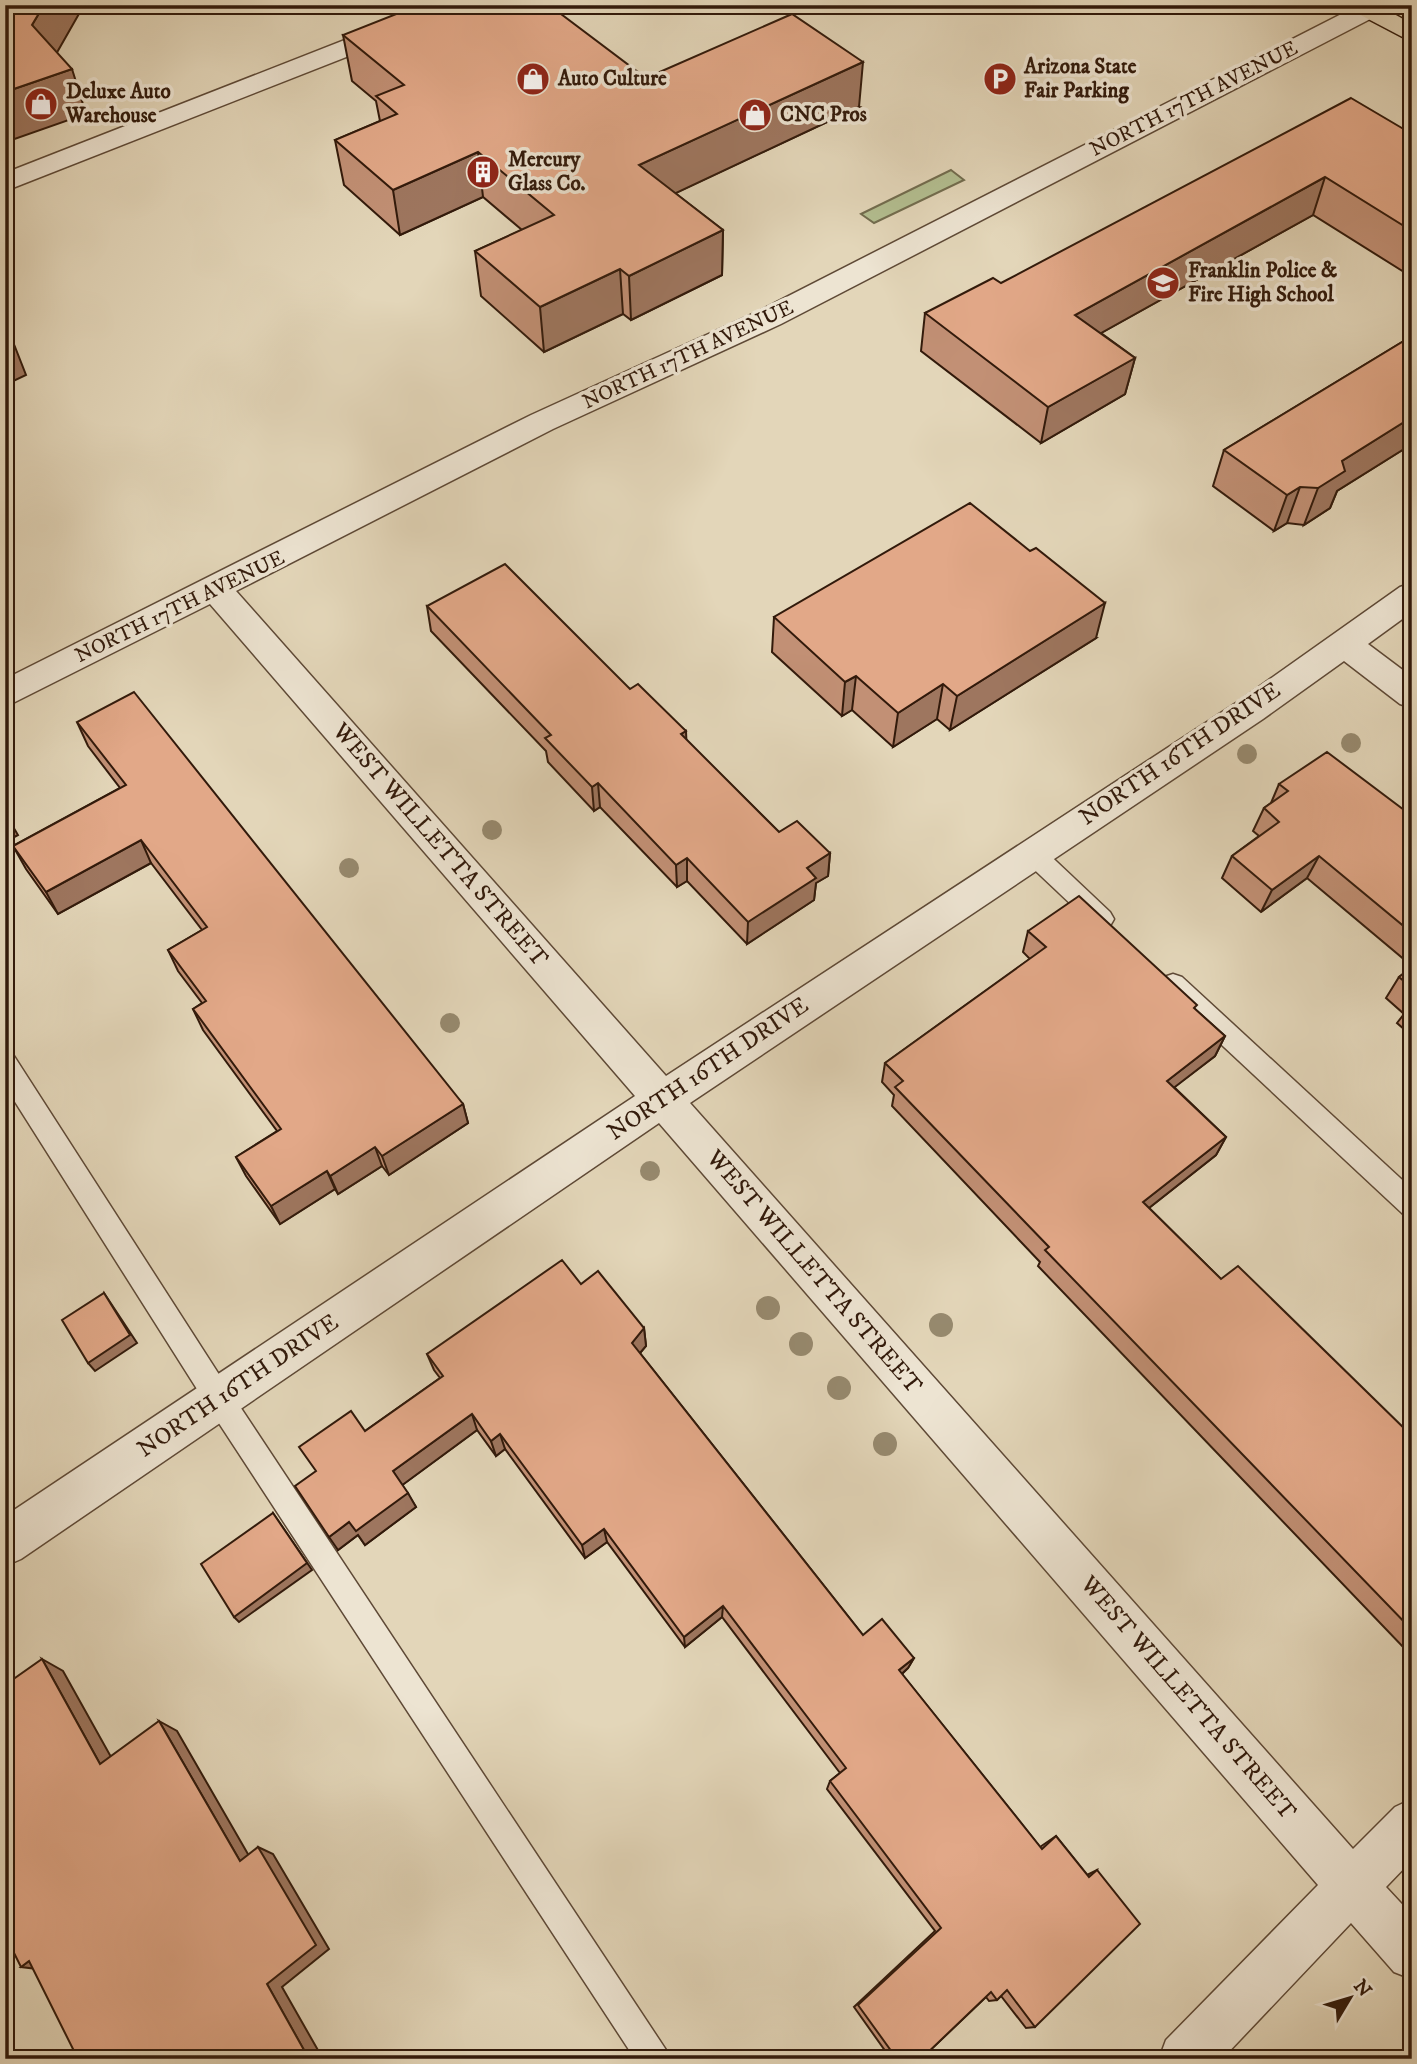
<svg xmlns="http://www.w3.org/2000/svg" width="1417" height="2064" font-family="'IM FELL DW Pica',serif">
<rect width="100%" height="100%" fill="#e3d6b9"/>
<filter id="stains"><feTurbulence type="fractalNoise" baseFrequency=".00286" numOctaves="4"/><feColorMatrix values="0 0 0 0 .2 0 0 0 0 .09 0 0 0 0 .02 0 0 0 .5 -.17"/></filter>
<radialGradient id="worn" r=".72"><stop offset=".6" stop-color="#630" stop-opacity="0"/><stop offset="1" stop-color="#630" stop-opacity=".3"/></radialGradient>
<polygon fill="#b3be90" stroke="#726c4e" stroke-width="2" points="951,170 964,180 874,223 861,214"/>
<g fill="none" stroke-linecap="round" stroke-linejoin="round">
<defs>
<g id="lane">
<polygon points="1031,843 1039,845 1110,912 1114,919 1110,926 1102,929 1094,926 1023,859 1020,852 1023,845"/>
<polygon points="1173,974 1182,977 1412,1189 1412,1218 1403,1214 1164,991 1161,984 1164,977"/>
<polygon points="5,1053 14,1056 229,1390 672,2059 635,2059 209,1408 5,1086"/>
</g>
<g id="street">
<polygon points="434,5 469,5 466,10 5,191 5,173"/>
<polygon points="1359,5 1378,5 1381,10 1378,15 781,324 553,429 236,591 666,1076 1239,701 1400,587 1412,583 1412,612 1368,644 1412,677 1412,708 1400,704 1344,661 1263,719 690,1103 1353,1849 1395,1807 1412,1799 1412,1860 1386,1887 1412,1915 1412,1979 1394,1972 1351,1923 1222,2059 1159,2059 1166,2040 1318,1885 659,1123 21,1559 5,1566 5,1516 635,1096 210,604 5,707 5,679 531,415 761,310"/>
</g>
<polygon id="primary" points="1348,5 1378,5 1412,24 1412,42 1351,10"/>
</defs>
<use href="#lane" stroke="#5e4936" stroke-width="3"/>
<use href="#street" stroke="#5e4936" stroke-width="3"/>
<use href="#primary" stroke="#321a0b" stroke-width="3"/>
<use href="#lane" fill="#ede4d2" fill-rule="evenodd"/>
<use href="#street" fill="#ede4d2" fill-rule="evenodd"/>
<use href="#primary" fill="#e3d6b9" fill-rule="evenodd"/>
</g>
<g fill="#978a6f">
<circle cx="1351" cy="743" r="10"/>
<circle cx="1247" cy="754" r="10"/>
<circle cx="492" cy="830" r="10"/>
<circle cx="349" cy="868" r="10"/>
<circle cx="450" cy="1023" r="10"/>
<circle cx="650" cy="1171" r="10"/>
<circle cx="768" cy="1308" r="12"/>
<circle cx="941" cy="1325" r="12"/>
<circle cx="801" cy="1344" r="12"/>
<circle cx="839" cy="1388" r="12"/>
<circle cx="885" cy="1444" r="12"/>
</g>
<g fill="#c29075" stroke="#321a0b" stroke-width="2">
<polygon points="343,35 646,78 859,107 675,193 723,230 722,275 631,320 623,314 544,352 481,296 475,251 522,230 483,197 400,235 344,185 335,140 380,121 376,101 352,81"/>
<polygon points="1412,134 1412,277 1313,215 1101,333 1135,358 1125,394 1041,443 921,351 925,313"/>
<polygon points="1412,336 1412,444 1337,491 1330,508 1304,525 1287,523 1274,531 1213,486 1224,450"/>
<polygon points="427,606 630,689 686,731 686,740 779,832 830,853 828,876 816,883 814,900 747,944 687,881 677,887 600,807 594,811 548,762 546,751 431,631"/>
<polygon points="774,617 1096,638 950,730 937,719 893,747 852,710 842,716 772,652"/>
<polygon points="77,722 463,1104 468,1123 389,1175 382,1166 338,1194 335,1189 280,1224 246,1176 236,1157 277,1131 203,1030 193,1009 202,1003 178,971 168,950 202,930 151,863 58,914 26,869 13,846 120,788 88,746"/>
<polygon points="1279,784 1412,816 1412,966 1307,878 1261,912 1222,878 1232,856 1259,836 1253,831 1264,808 1271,803"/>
<polygon points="1028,931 1195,1009 1225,1036 1215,1056 1174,1087 1226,1137 1216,1155 1149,1208 1221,1279 1412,1436 1412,1645 1405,1649 1038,1266 1040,1262 892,1106 894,1095 882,1082 885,1063 1030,959 1023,952"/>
<polygon points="1412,967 1412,1036 1397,1023 1404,1014 1386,998 1399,977"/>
<polygon points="581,1284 644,1328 646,1346 640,1353 863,1635 914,1658 908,1668 902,1674 1040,1847 1056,1836 1087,1875 1097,1870 1035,2027 1026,2028 1001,1996 997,2000 989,2001 986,1997 921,2059 891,2059 854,2007 935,1931 827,1789 830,1781 840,1773 722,1617 685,1647 607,1542 585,1558 505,1449 496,1456 477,1430 402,1485 416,1507 365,1545 358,1535 338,1550 316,1471 365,1431 440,1378 434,1370 427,1354"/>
</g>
<g fill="#9e765f" stroke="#321a0b" stroke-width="2">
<polygon points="44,5 84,5 47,70 32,25"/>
<polygon points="863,62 859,107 640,210 639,165"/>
<polygon points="72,69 86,114 6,142 5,139 5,92"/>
<polygon points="478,152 483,197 400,235 393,190"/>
<polygon points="1325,177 1313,215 1067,352 1075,315"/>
<polygon points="723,230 722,275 631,320 629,276"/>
<polygon points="620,269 623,314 544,352 540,307"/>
<polygon points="8,329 26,375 5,385 5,330"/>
<polygon points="1135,358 1125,394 1041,443 1048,407"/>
<polygon points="1412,417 1412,444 1337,491 1330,508 1304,525 1318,488 1342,461"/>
<polygon points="1300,487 1287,523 1274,531 1287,495"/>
<polygon points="1105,603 1096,638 950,730 957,696"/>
<polygon points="856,676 852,710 842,716 845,682"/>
<polygon points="943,684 937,719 893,747 898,713"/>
<polygon points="686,731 687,755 681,734"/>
<polygon points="598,783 600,807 594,811 592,787"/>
<polygon points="5,813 18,835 5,842"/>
<polygon points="141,840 151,863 58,914 46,892"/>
<polygon points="830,853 828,876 816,883 814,900 747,944 748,922 807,868"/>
<polygon points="1319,856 1307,878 1261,912 1272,890"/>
<polygon points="687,858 687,881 677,887 676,865"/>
<polygon points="1225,1036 1215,1056 1158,1100 1167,1081"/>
<polygon points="463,1104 468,1123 389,1175 382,1156"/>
<polygon points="1226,1137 1216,1155 1135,1219 1143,1202"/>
<polygon points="375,1147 382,1166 338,1194 330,1176"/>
<polygon points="327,1171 335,1189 280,1224 271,1206"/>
<polygon points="104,1293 110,1302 137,1343 95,1371 88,1363"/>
<polygon points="644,1328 646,1346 634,1360 632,1343"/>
<polygon points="472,1414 477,1430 401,1486 393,1471"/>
<polygon points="500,1434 505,1449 496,1456 491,1441"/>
<polygon points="408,1493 416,1507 365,1545 358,1535 338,1550 329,1537 349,1522"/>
<polygon points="273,1513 312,1570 239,1622 234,1617"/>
<polygon points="604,1529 607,1542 585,1558 582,1545"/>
<polygon points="723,1606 722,1617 685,1647 684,1637"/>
<polygon points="914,1658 908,1668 894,1681 899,1670"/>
<polygon points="42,1659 63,1671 120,1773 100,1764"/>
<polygon points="159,1721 177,1731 256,1868 240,1861"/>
<polygon points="258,1847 273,1854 329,1949 282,1987 323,2059 309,2059 267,1984"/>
<polygon points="29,1961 45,1970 21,1967"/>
</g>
<g fill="#e2a888" stroke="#321a0b" stroke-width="2">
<polygon points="5,5 44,5 32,25 72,69 5,92"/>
<polygon points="419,5 549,5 646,78 792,14 863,62 639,165 723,230 629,276 620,269 540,307 475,251 554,215 478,152 393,190 335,140 397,114 376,96 404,85 343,35"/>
<polygon points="1351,98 1412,134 1412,231 1325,177 1075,315 1135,358 1048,407 925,313 993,278 1001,283"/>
<polygon points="1412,336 1412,417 1342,461 1345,471 1318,488 1300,487 1287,495 1224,450"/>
<polygon points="970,503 1030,551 1036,548 1105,603 957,696 943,684 898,713 856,676 845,682 774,617"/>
<polygon points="505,564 630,689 638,684 686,731 681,734 779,832 797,821 830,853 807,868 816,878 748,922 687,858 676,865 598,783 592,787 545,738 551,735 427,606"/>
<polygon points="134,692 463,1104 382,1156 375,1147 330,1176 327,1171 271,1206 236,1157 281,1129 193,1009 206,1001 168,950 207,927 141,840 46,892 13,846 126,785 77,722"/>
<polygon points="1327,752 1412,816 1412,933 1319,856 1272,890 1232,856 1279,822 1264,808 1288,791 1279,784"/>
<polygon points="1079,896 1197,1005 1194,1008 1225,1036 1167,1081 1226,1137 1143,1202 1221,1279 1238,1266 1412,1436 1412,1630 1045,1250 1049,1247 895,1087 903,1081 885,1063 1046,947 1028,931"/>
<polygon points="1412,967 1412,988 1399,977"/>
<polygon points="562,1260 581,1284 598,1271 644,1328 632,1343 863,1635 882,1619 914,1658 899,1670 1042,1849 1056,1836 1089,1877 1097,1870 1140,1924 1035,2027 1007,1990 997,2000 991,1992 921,2059 897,2059 858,2005 941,1928 830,1781 846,1768 723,1606 684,1637 604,1529 582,1545 500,1434 491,1441 472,1414 393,1471 408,1493 356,1531 349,1522 329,1537 295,1486 316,1471 299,1447 351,1411 365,1431 443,1376 427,1354"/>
<polygon points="104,1293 130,1335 88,1363 62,1320"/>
<polygon points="273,1513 307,1563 234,1617 201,1564"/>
<polygon points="42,1659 100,1764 159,1721 240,1861 258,1847 316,1945 267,1984 309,2059 78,2059 29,1961 21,1967 5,1935 5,1685"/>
</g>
<defs>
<symbol id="shop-disc" viewBox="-11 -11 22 22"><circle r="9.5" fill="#8f2418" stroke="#ede4d2"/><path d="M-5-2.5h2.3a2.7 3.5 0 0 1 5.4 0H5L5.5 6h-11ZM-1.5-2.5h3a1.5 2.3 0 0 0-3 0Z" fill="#fff"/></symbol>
<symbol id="parking-disc" viewBox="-11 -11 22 22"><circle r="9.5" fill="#8f2418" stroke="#ede4d2"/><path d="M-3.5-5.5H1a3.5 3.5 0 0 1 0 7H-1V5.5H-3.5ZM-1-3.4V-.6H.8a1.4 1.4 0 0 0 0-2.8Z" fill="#fff"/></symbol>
<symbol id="building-disc" viewBox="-11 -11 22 22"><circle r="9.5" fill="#8f2418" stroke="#ede4d2"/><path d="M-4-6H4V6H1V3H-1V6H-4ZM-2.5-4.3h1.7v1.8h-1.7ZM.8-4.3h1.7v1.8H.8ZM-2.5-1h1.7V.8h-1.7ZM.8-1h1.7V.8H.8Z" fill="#fff"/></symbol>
<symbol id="school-disc" viewBox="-11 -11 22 22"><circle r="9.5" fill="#8f2418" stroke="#ede4d2"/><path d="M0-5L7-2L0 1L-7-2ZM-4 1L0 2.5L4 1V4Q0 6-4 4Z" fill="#fff"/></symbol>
</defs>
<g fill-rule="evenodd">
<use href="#shop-disc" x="514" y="60" width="38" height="38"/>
<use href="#parking-disc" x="981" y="60" width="38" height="38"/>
<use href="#shop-disc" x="22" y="85" width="38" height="38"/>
<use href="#shop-disc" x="736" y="96" width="38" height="38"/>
<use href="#building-disc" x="464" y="153" width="38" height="38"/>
<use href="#school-disc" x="1144" y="264" width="38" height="38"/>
</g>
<g text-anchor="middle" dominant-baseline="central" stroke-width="7" stroke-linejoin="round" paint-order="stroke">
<g font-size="21" font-weight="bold" fill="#321a0b" stroke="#ede4d2" text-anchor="start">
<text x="1024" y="67">Arizona State<tspan x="1024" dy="24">Fair Parking</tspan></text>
<text x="558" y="79">Auto Culture</text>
<text x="66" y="92">Deluxe Auto<tspan x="66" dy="24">Warehouse</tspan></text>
<text x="780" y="115">CNC Pros</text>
<text x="508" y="160">Mercury<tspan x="508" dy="24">Glass Co.</tspan></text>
<text x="1188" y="271">Franklin Police &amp;<tspan x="1188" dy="24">Fire High School</tspan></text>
</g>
<g font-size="21" fill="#321a0b" stroke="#ede4d2">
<text transform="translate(1194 99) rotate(-27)">NORTH 17TH AVENUE</text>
<text transform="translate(688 355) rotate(-25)">NORTH 17TH AVENUE</text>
<text transform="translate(180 607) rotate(-26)">NORTH 17TH AVENUE</text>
</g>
<g font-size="24" fill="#321a0b" stroke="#ede4d2">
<text transform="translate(1180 754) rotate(-34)">NORTH 16TH DRIVE</text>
<text transform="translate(440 845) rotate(49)">WEST WILLETTA STREET</text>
<text transform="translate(708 1069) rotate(-34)">NORTH 16TH DRIVE</text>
<text transform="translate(814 1272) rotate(49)">WEST WILLETTA STREET</text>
<text transform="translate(238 1386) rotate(-34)">NORTH 16TH DRIVE</text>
<text transform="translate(1188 1698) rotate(49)">WEST WILLETTA STREET</text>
</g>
</g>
<rect width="1417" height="2064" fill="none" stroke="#e3d6b9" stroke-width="28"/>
<rect x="7" y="7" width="1403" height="2050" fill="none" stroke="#321a0b" stroke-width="3.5"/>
<rect x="14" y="14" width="1389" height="2036" fill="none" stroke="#321a0b" stroke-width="2"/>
<g transform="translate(1350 1998) rotate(52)" stroke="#ede4d2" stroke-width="5" paint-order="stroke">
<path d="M0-5L12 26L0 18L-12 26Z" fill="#321a0b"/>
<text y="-10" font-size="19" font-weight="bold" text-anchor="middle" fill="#321a0b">N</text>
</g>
<rect width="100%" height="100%" filter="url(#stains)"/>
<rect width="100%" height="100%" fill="url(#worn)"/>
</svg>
